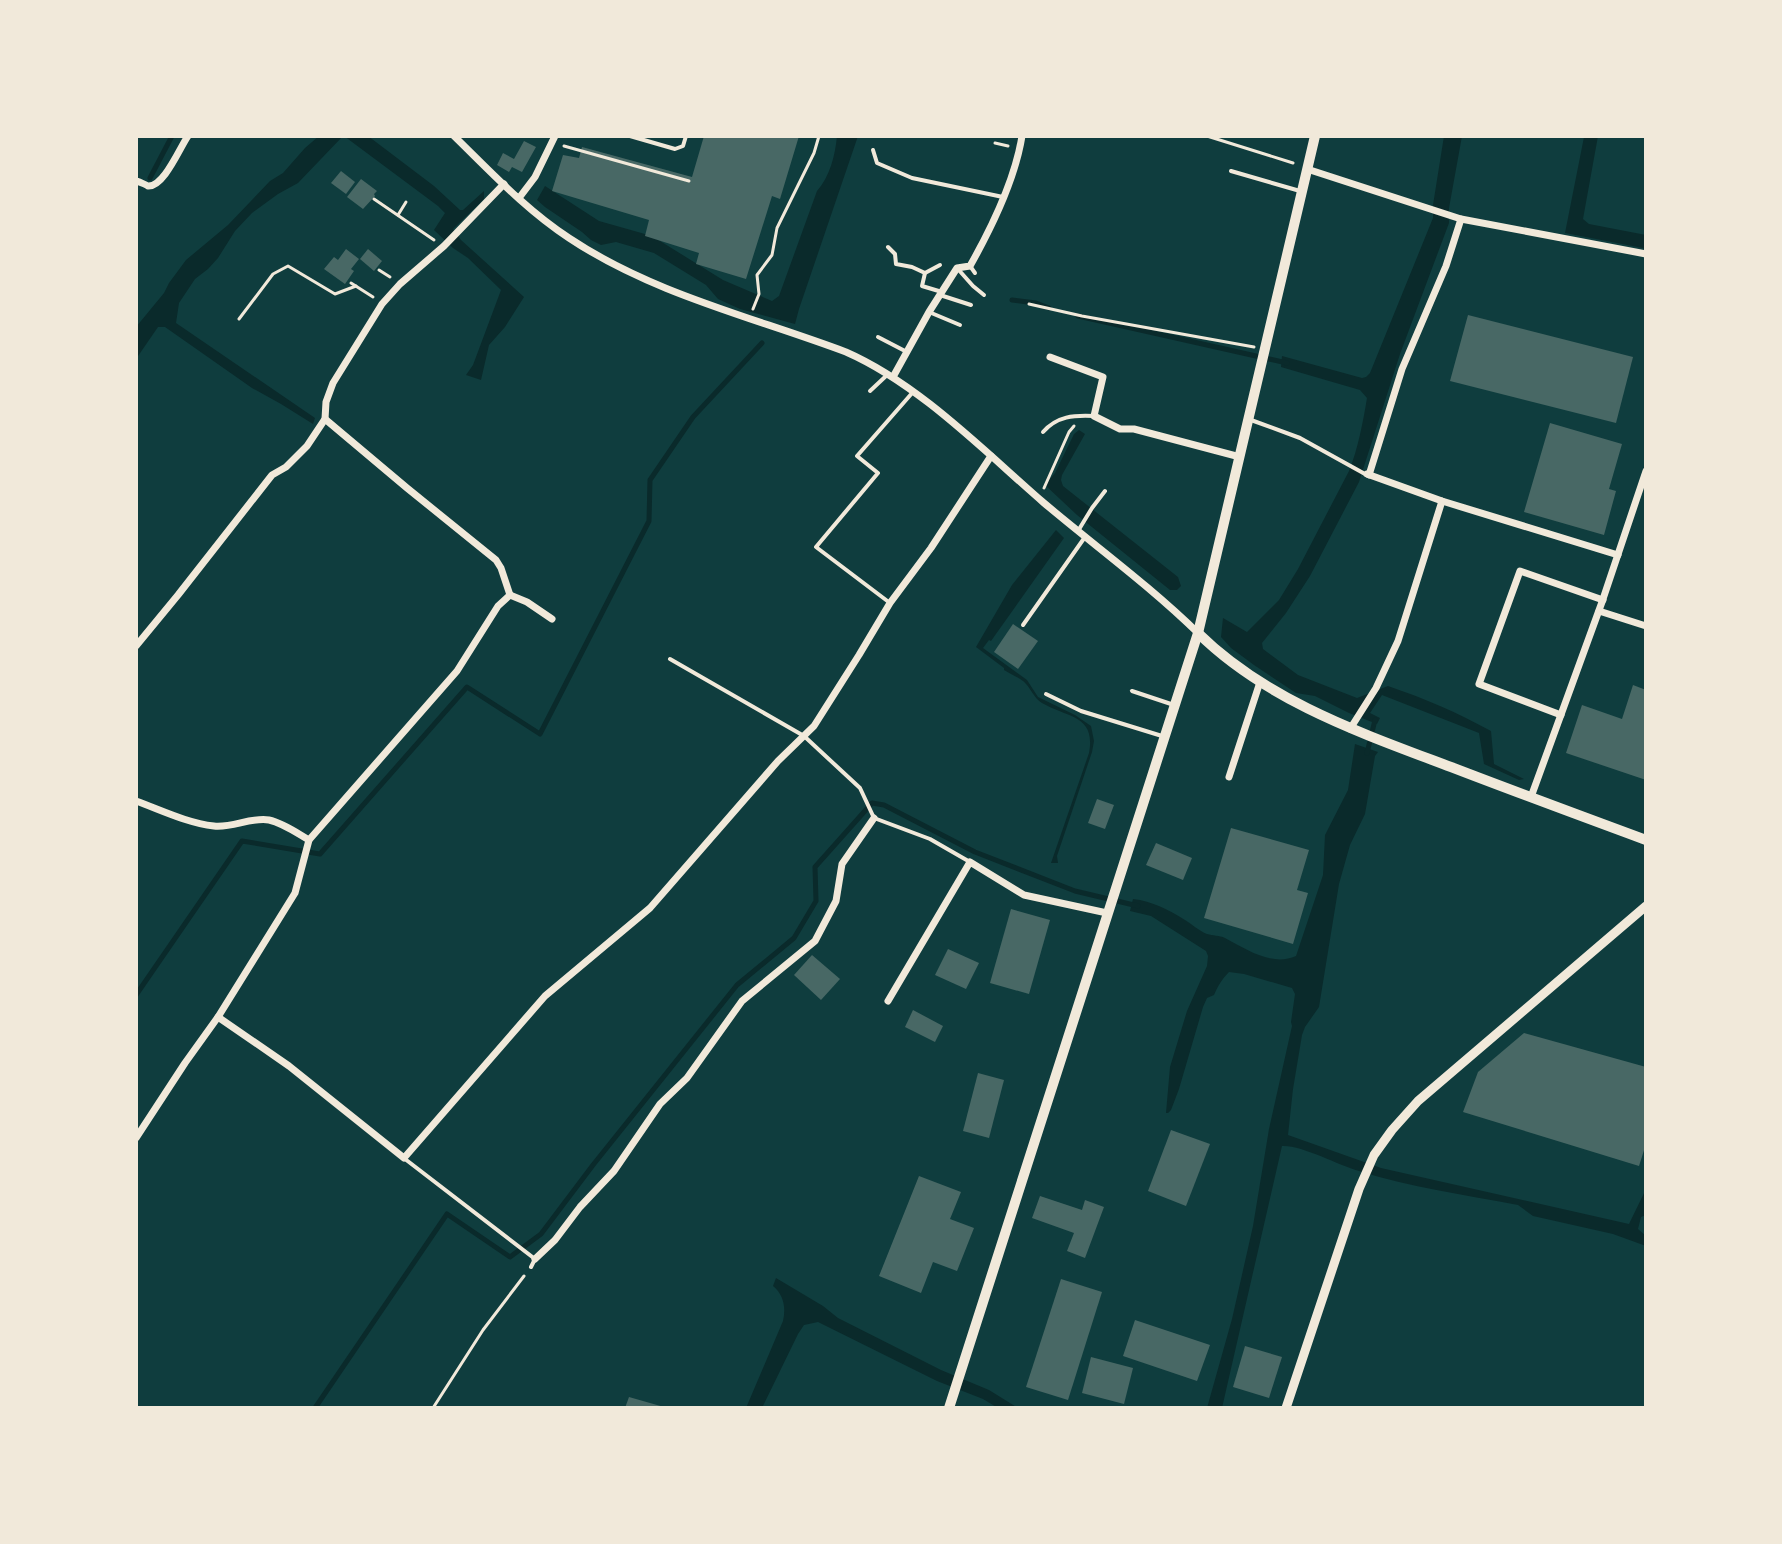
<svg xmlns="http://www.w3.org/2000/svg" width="1782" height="1544" font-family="'Varela Round',sans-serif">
<rect width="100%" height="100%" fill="#0f3d3e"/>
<g fill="#0a2a2b">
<polygon points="319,136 343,136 298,183 278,194 252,213 235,231 218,258 208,269 195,279 179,303 176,323 315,418 313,424 281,404 252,388 165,327 158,327 136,359 136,327 164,293 169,283 186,260 228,225 270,181 283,173 305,148"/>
<polygon points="344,136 368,136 434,186 460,210 463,210 484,191 484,199 453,229 461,240 524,297 505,327 489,345 481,380 466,375 473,365 501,290 468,258 453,248 434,230 445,213 438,206"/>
<path d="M 837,136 L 858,136 L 799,309 L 795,324 L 740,309 L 718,299 L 706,285 L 654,253 L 616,242 L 601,245 L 591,240 L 582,232 L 545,207 L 537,200 L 545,186 L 599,221 L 652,236 L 723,280 L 772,301 L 779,296 L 817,191 C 830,176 835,156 837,136 Z"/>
<path d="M 1444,136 L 1462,136 L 1449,208 L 1449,223 L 1400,354 L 1359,482 L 1310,576 L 1286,613 L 1262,643 L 1263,649 L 1298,675 L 1357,698 L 1388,686 C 1426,699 1456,712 1491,731 L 1494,764 L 1524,779 L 1519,780 L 1484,764 L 1479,733 L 1382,695 L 1370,713 L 1380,718 L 1377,724 L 1349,713 L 1315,696 L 1296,693 L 1254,665 L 1231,648 L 1221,637 L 1223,618 L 1247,632 L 1279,600 L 1298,569 L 1349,471 C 1358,449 1363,422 1367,398 L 1360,390 L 1281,367 L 1282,356 L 1362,378 L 1366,377 L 1370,373 L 1433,218 L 1433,205 Z"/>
<polygon points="1581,136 1598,136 1583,219 1589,224 1646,235 1646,253 1643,248 1565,233 1584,137"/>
<polygon points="1079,430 1085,434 1062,475 1061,480 1063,486 1178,577 1181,586 1177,590 1170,590 1077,515 1045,485 1055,473 1074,434"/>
<path d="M 1056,530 L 1064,538 L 991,641 L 989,640 L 983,648 L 1027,680 L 1038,697 L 1075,715 L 1091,726 L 1094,741 L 1092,752 L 1057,856 L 1058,863 L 1051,863 L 1089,753 C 1096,715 1068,718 1042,703 C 1034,698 1031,689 1026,684 C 1021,678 1010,674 1004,670 L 1004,668 L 976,647 L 1012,585 Z"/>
<path d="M 1355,744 L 1378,752 L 1375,756 L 1365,814 L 1350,845 L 1339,884 L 1319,1007 L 1305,1027 L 1302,1035 L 1293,1089 L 1288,1135 L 1381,1168 L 1629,1224 L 1646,1189 L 1646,1215 L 1641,1217 L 1638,1229 L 1646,1236 L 1646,1246 L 1613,1234 L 1533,1216 L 1518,1205 C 1465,1195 1410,1187 1359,1171 C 1338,1165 1302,1145 1282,1146 L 1222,1408 L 1207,1408 L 1232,1319 L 1253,1226 L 1269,1129 L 1292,1026 L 1291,1022 L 1295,994 L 1292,988 L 1244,974 L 1229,972 C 1222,979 1218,986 1214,995 L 1207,998 L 1203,1007 L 1179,1089 L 1171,1110 L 1168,1113 L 1166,1113 L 1170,1067 L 1187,1011 L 1207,966 L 1208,956 L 1206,951 L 1151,916 L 1130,911 L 1133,899 C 1152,901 1169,910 1185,920 C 1192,924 1199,931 1207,934 C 1213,936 1219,935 1225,938 C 1246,949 1272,967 1296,956 L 1323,875 L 1325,835 L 1348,790 Z"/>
<path d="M 776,1278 L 823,1306 L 838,1318 L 941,1370 L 989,1390 L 1018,1408 L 998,1408 L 983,1399 L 937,1381 L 818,1322 L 804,1325 L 798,1334 L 762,1408 L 746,1408 L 783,1321 C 786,1308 784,1295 773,1286 Z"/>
</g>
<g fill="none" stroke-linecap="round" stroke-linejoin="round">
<g stroke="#0a2a2b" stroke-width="5">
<polyline points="150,178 172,136"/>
<polyline points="1012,300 1036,303 1049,308"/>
<polyline points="1078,316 1287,363"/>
<polyline points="1367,753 1375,720"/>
<polyline points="136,995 242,841 320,854 467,687 540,734 649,521 650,480 693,417 762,343"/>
<polyline points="315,1408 447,1214 510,1257 541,1234 593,1165 737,985 794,938 816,901 815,867 872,803 884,805 975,852 1075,891 1138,906"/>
</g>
</g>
<g fill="#486865">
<polygon points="704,136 799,136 780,199 772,196 746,279 696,264 699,253 645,236 649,220 552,191 563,155 579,158 582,147 692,177"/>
<polygon points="524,141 536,147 522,172 512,167 509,172 497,165 503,153 514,159"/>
<polygon points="341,171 355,182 346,194 331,183"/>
<polygon points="361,179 377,191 374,194 375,196 363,209 347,197"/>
<polygon points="346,249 359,259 351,269 354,271 345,284 324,269 334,257 338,260"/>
<polygon points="368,249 382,261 374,271 360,259"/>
<polygon points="1468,315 1633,357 1616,423 1450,381"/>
<polygon points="1550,423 1622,444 1609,489 1616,491 1604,535 1524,512"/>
<polygon points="1013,624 1038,641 1018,669 994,652"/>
<polygon points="1633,685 1646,690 1646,780 1566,753 1582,705 1622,719"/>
<polygon points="1097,799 1114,805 1105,829 1088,823"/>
<polygon points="1231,828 1309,850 1297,890 1308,893 1293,944 1204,918"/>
<polygon points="1156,843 1192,858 1183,880 1146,865"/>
<polygon points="1011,909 1050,920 1029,994 990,983"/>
<polygon points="948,949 979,963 966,989 935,975"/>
<polygon points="812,955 840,979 821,1000 794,975"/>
<polygon points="913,1010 943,1026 935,1042 905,1027"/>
<polygon points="1524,1033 1646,1067 1646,1144 1639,1166 1463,1112 1478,1072"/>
<polygon points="978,1073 1004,1080 989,1138 963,1131"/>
<polygon points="1171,1130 1210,1144 1186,1206 1148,1191"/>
<polygon points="919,1176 961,1192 950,1219 974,1228 957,1271 933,1262 921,1293 879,1276"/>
<polygon points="1040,1196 1082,1210 1085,1200 1104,1207 1085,1258 1067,1251 1074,1233 1032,1218"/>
<polygon points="1061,1279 1102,1292 1068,1400 1026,1387"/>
<polygon points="1135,1320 1210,1345 1197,1381 1123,1356"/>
<polygon points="1245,1346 1282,1357 1269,1398 1233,1387"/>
<polygon points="1091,1357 1133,1368 1124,1404 1082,1393"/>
<polygon points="629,1397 664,1407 664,1408 625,1408"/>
</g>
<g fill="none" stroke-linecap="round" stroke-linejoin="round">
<g stroke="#f1e9da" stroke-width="3">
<polyline points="1207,136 1293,163"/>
<polyline points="995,143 1008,146"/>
<polyline points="564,146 689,181"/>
<polyline points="374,199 434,240"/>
<polyline points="398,215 406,202"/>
<polyline points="379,270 390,277"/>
<polyline points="351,283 373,297"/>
<polyline points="1029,304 1082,316 1254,347"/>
<polyline points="753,309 759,294 757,275 772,255 777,228 814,153 819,136"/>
<polyline points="239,319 273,274 288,266 335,294 356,286"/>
<polyline points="1044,488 1069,432 1074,426"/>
<polyline points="433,1408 483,1330 524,1276"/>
</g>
<g stroke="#f1e9da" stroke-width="4">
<polyline points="630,136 675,149 683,146 686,136"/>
<polyline points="873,150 877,163 912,178 1003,197"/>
<polyline points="1231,171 1300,191"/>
<polyline points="888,247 895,254 896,264 912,267 925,273"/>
<polyline points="940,265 925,273 922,286 942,292"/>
<polyline points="970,266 975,273"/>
<polyline points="957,268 973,286 984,295"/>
<polyline points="940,295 971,305"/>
<polyline points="929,312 960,325"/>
<polyline points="878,337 905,351"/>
<polyline points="870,391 886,376"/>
<polyline points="1251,420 1300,438 1365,474"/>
<path d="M 1043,432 C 1057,416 1074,415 1094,416"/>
<polyline points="1078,531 1092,508 1105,491"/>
<polyline points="890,603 816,547 878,473 857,456 913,392"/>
<polyline points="1023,625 1085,537"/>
<polyline points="670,659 804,736 860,788 874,818 930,839 970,862"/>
<polyline points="1132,691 1174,705"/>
<polyline points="1046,694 1081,711 1162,736"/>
<polyline points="405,1159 535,1259 531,1267"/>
</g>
<g stroke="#f1e9da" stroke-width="7">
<path d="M 454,136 C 491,172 526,210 569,238 C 653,294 753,317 846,352 C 919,384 984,451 1044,503 C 1095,546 1150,586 1198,633"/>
<polyline points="1307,169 1461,219 1646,254"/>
<path d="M 136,181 C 137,181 147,185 148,186 C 164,187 180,147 188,136"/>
<polyline points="519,198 535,177 555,136"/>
<polyline points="1050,357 1103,377 1094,416 1120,429 1134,429 1240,457"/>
<path d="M 893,377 L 929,312 L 957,268 L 970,266 C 992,227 1015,180 1022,136"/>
<polyline points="325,419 407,488 496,560 501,568 510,595"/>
<polyline points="1367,474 1442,501 1618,555"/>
<polyline points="1369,475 1402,369 1446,266 1461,219"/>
<polyline points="510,595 527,602 552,619"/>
<polyline points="1599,611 1646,626"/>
<polyline points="136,646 178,595 272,475 286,467 307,446 325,419 326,402 333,383 382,304 400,284 444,246 504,184"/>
<polyline points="1561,715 1479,684 1520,571 1603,600"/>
<polyline points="1350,729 1376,688 1398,641 1442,501"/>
<polyline points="1229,777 1260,682"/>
<polyline points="1531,797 1602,602 1646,471"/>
<path d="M 136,801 C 161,810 187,823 214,826 C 233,828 250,817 269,820 C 283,823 297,833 309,840"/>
<polyline points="888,1001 970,862 1024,895 1107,913"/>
<polyline points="218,1017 289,1066 404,1158 545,996 650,908 778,761 814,726 859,655 890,603 931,548 991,456"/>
<polyline points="136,1138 185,1063 218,1017 295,893 309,840 457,671 498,606 510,595"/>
<polyline points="535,1259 555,1240 580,1207 614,1171 660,1104 687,1078 742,1001 815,941 836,901 842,864 874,818"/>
</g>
<polyline stroke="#f1e9da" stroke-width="9" points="1286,1408 1359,1189 1374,1155 1392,1130 1418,1101 1646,906"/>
<g stroke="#f1e9da" stroke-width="10">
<path d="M 1198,633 C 1267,701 1361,733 1451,767 C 1516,792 1581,816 1646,840"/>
<polyline points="949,1408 1198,633 1315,136"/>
</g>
</g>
<rect width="1782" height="1544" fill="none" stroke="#f1e9da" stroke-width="276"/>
</svg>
